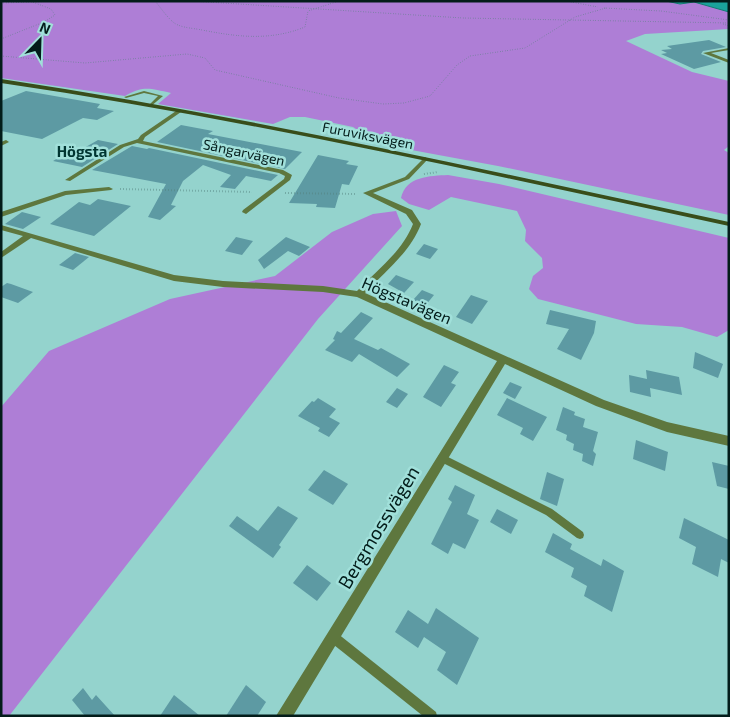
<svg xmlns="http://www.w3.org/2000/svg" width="730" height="717" font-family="'Exo 2',sans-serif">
<rect width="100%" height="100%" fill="#94d3cd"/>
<g fill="#ae7ed6">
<path d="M 1,1 L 666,1 L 680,4 L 694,2 L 729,12 L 729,29 L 645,34 L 626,41 L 692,72 L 729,81 L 729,146 L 724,150 L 729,153 L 729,215 L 498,166 L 379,144 L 353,127 L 305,117 L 290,117 L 273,124 L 158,104 L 171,93 C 150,89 145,85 125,96 L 1,78 Z"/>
<path d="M 448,175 L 499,184 L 729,238 L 729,330 L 717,337 L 682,327 L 636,324 L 538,299 L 529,289 L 533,276 L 543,268 L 542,258 L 525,241 L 526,230 L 517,211 L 451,197 L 429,210 L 409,204 L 401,198 C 406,176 430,176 448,175 Z"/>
<polygon points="396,211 402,226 318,319 9,716 1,716 1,407 49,351 170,299 275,276 332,232 373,214"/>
</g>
<polygon fill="#1aa39b" stroke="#137a74" points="666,1 729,1 729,12 694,2 680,4"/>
<g fill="#5d9aa3">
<polygon points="709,40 726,47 703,51 701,54 721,62 694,69 661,54 667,53 661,50 672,49 667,46"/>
<polygon points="26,91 100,104 97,108 114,111 97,120 83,118 42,139 1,131 1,101"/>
<polygon points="181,125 213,131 208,134 302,152 285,169 157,142"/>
<polygon points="98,140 118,144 82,167 53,161 70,151 77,152"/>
<polygon points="132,146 147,149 149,148 278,175 271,181 246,176 235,189 220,187 231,175 203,165 183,181 171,205 176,206 160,220 148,217 166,184 92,170"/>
<polygon points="318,155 349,161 346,164 358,166 349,185 342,184 335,208 316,207 317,204 289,203"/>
<polygon points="98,199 131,206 94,236 50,224 79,202 90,205"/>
<polygon points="22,212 41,217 23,229 5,224"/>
<polygon points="236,237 253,241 242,255 225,251"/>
<polygon points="286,237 310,247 299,256 288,251 264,269 258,260"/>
<polygon points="424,244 438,249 430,259 416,254"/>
<polygon points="75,253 89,257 73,270 59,265"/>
<polygon points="396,275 414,282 404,293 388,284"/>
<polygon points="7,283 11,284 33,292 18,303 1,297 1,287"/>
<polygon points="422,290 434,295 425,306 413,300"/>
<polygon points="471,295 488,301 472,324 456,317"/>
<polygon points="550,310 596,321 594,333 581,360 557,349 569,329 546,324"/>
<polygon points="361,312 373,318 354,339 378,350 381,348 410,364 397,377 359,354 352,362 325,350 335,340 333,339 337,331 341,333"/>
<polygon points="695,352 723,364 718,378 693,368"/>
<polygon points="444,365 459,372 451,383 456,385 441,407 423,397"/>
<polygon points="646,370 679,377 682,395 650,388 651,397 630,392 629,375 647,379"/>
<polygon points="510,382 522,387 515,399 503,393"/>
<polygon points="397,388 408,394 397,408 386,402"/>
<polygon points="318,398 336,409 329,417 340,423 329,437 318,431 320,428 298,416 312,401 314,402"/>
<polygon points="507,398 547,417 533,441 520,434 523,428 497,415"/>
<polygon points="563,407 575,412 574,415 585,419 583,427 598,432 593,451 596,454 593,466 582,461 583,454 573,450 574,444 566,440 567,435 556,430"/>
<polygon points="636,440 668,452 665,471 633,459"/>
<polygon points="712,462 729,466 729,489 717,486"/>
<polygon points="324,470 348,484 333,505 308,490"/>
<polygon points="547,472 564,479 557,506 540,499"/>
<polygon points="455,485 475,495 467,514 479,520 465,549 453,543 448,554 431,544 452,502 448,499"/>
<polygon points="278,506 298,518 279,545 281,547 273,558 229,526 237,516 258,531"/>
<polygon points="497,509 518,520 511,534 490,522"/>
<polygon points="684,518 729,540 729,563 721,559 718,577 692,564 696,547 679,538"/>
<polygon points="553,533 572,544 570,549 601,566 603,559 624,571 612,612 584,596 587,586 571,577 574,568 545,552"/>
<polygon points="307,565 331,583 317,601 293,583"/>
<polygon points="436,608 479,638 457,685 437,670 446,652 424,637 418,648 395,632 408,610 428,624"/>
<polygon points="246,685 266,702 257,716 226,716"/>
<polygon points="83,688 92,700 96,695 115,716 85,716 72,700"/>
<polygon points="174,695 200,716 160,716"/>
</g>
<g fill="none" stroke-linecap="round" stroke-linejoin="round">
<g stroke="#53817d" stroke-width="1" stroke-dasharray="0.5 2" stroke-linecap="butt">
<path d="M 155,1 C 161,8 166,16 173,22 C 180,28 193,28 202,30 C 238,37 270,41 305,27 L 308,11 L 339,1"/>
<polyline points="191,1 463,18 729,23"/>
<polyline points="566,1 598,7"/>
<polyline points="1,3 62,1"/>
<polyline points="604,8 661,11 729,20"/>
<polyline points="723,24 729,26"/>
<polyline points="1,39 44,22 55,15 51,9 30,1"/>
<polyline points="1,56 85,63 187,54 205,58 215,70 339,98 383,104 404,103 430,96 457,65 470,56 525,48 575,17 606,8"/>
</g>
<g stroke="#53817d" stroke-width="2" stroke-dasharray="0.5 2.5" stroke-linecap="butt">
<polyline points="424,174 438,172"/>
<polyline points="120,189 252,192"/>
<polyline points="285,193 357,194"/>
</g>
<g fill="#5e773e" fill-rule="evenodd">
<polygon points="144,91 163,96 150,107 148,106 158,96 144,93 126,98 124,97"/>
<polygon points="442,454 552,509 583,532 584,535 583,538 580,539 577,538 546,515 439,461 438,458 439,455"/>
<polygon points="333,632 337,633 436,712 437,716 423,716 329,641 328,637 329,633"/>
</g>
<g fill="#5e773e" fill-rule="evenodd">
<polygon points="729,48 729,50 711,53 729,60 729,63 703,53"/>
<polygon points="179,109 181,110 181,112 145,137 143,141 283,170 292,175 290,180 246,214 242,212 243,210 284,179 285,176 279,173 137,143 124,147 70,181 65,180 120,145 138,139 141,135"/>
<polygon points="6,140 9,142 1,146 1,142"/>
<path d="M 425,157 L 428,159 L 409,179 L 373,193 L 412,210 L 421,224 C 410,253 385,271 365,293 L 604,400 L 667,422 L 729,436 L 729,446 L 667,432 L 596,406 L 505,364 L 293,716 L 276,716 L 497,361 L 357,297 L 323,292 L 223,287 L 174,281 L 31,238 L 1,258 L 1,252 L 23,236 L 1,230 L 1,225 L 174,275 L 223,281 L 323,286 L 357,291 C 377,270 402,252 413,224 L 406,214 L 363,193 L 405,177 Z"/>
<polygon points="109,187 113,189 111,190 66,195 1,217 1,212 65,191"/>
</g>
<path fill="#384d1a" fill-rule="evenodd" d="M 1,79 C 246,116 487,170 729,222 L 729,226 C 487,174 246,119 1,83 Z"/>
</g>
<g text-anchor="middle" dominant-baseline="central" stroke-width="5" stroke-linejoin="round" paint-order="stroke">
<g font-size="14" fill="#031c1a" stroke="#a1e0da">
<text transform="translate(368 135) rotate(11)">Furuviksvägen</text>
<text transform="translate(244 152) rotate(12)">Sångarvägen</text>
</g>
<g font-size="15" font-weight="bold" fill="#003531" stroke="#a1e0da">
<text x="82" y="151">Högsta</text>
</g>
<g font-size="16" fill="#031c1a" stroke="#a1e0da">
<text transform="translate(407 300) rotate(23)">Högstavägen</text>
</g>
<g font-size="19" fill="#031c1a" stroke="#a1e0da">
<text transform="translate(378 527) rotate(-59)">Bergmossvägen</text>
</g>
</g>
<rect width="730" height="717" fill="none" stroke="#031c1a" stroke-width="5"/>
<g transform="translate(40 40) rotate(23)" stroke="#a1e0da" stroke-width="4" paint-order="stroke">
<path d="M0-4L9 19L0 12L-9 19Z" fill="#031c1a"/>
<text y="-8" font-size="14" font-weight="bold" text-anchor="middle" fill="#031c1a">N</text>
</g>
</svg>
